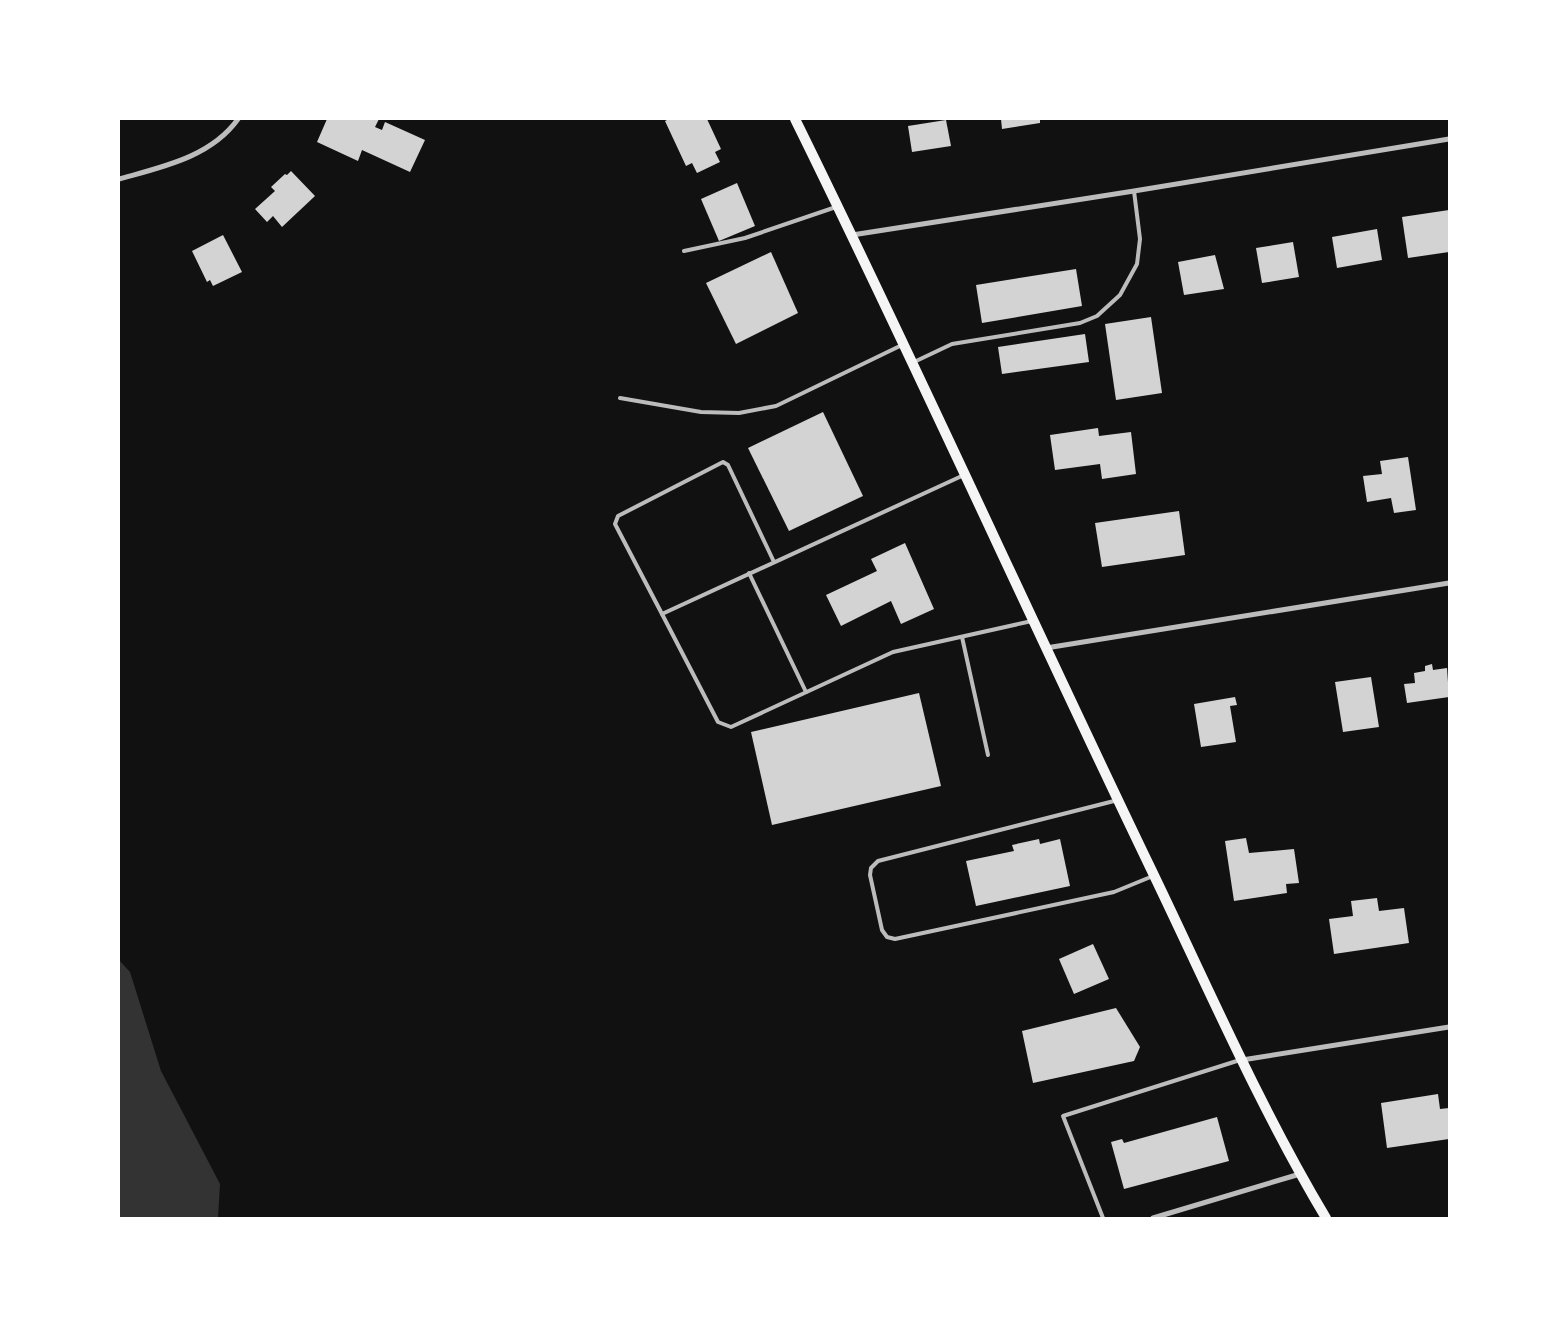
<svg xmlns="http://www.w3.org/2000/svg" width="1568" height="1337" font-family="Quicksand,sans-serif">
<rect width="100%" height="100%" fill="#111"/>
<polygon fill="#333" points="119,960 130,972 161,1071 220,1184 218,1218 119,1218"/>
<g fill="#d3d3d3">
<polygon points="327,119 379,119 375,127 382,130 385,122 425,140 410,172 362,150 358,161 317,142"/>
<polygon points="669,119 707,119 721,149 715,152 720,162 697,173 692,163 686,166 665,121"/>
<polygon points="1001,119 1040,119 1040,123 1002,129"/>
<polygon points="946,120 951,146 912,152 908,126"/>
<polygon points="291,171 315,196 282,227 273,216 267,222 255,209 275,191 271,187 285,174 287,175"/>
<polygon points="737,183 755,226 719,241 701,199"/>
<polygon points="1449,210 1449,252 1408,258 1402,217"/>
<polygon points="1377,229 1382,260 1337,268 1332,237"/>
<polygon points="223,235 242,272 213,286 210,280 207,282 192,251"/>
<polygon points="1293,242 1299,277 1262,283 1256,248"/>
<polygon points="771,252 798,313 736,344 706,283"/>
<polygon points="1215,255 1224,289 1184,295 1178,262"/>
<polygon points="1076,269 1082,306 982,323 976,285"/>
<polygon points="1151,317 1162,393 1116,400 1105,324"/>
<polygon points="1085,334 1089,362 1002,374 998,347"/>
<polygon points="823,412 863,496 789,531 748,448"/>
<polygon points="1098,428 1099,436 1131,432 1136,474 1102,479 1100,464 1055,470 1050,435"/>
<polygon points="1408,457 1416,510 1394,513 1391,498 1367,502 1363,476 1382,474 1380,461"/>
<polygon points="1179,511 1185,555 1102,567 1095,523"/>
<polygon points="905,543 934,609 901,624 891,601 841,626 826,595 877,571 871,559"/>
<polygon points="1432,664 1433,670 1447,668 1449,697 1407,703 1404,684 1415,683 1414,673 1425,671 1425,666"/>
<polygon points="1371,677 1379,727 1343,732 1335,682"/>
<polygon points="919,693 941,786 772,825 751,732"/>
<polygon points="1235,697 1237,705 1230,706 1236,742 1201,747 1194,704"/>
<polygon points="1246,838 1249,853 1294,849 1299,883 1286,884 1287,893 1234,901 1225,841"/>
<polygon points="1039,839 1040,844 1060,839 1070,886 976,906 966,861 1014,851 1012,845"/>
<polygon points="1377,898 1379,911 1404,908 1409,943 1334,954 1329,919 1353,916 1351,901"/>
<polygon points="1093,944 1109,979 1074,994 1059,959"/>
<polygon points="1116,1008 1140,1047 1134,1061 1033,1083 1022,1031"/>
<polygon points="1438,1094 1440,1109 1449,1108 1449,1139 1387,1148 1381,1103"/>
<polygon points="1217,1117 1229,1161 1124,1189 1111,1142 1122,1139 1124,1143"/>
</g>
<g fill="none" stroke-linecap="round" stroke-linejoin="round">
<g stroke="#bcbcbc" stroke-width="4">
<polyline points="684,251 745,238 836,207"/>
<polyline points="914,362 952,344 1080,323 1097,316 1120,295 1137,264 1140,239 1134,191"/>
<polyline points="620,398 701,412 739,413 776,406 902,345"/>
<polyline points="964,475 662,614 718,722 731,727 893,652 1032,621"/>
<polyline points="749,573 806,692"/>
<polyline points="662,614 615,524 618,516 723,462 728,465 774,562"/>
<polyline points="962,637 988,755"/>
<polyline points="1118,800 878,861 871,868 870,875 882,930 887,937 895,939 1114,892 1153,876"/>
<polyline points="1103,1218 1063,1116 1240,1060"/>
</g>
<g stroke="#bcbcbc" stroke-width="5">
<path d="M 119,179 C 162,167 211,157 238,119"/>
<polyline points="852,235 1134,191 1449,139"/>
<polyline points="1046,648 1449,583"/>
<polyline points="1242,1060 1449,1027"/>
<polyline points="1153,1218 1300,1174"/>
</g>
<path stroke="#f5f5f5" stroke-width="10" d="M 795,119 C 917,366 1030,618 1150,867 C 1207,985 1259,1106 1326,1218"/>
</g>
<rect width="1568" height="1337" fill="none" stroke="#ffffff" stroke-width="240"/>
</svg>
